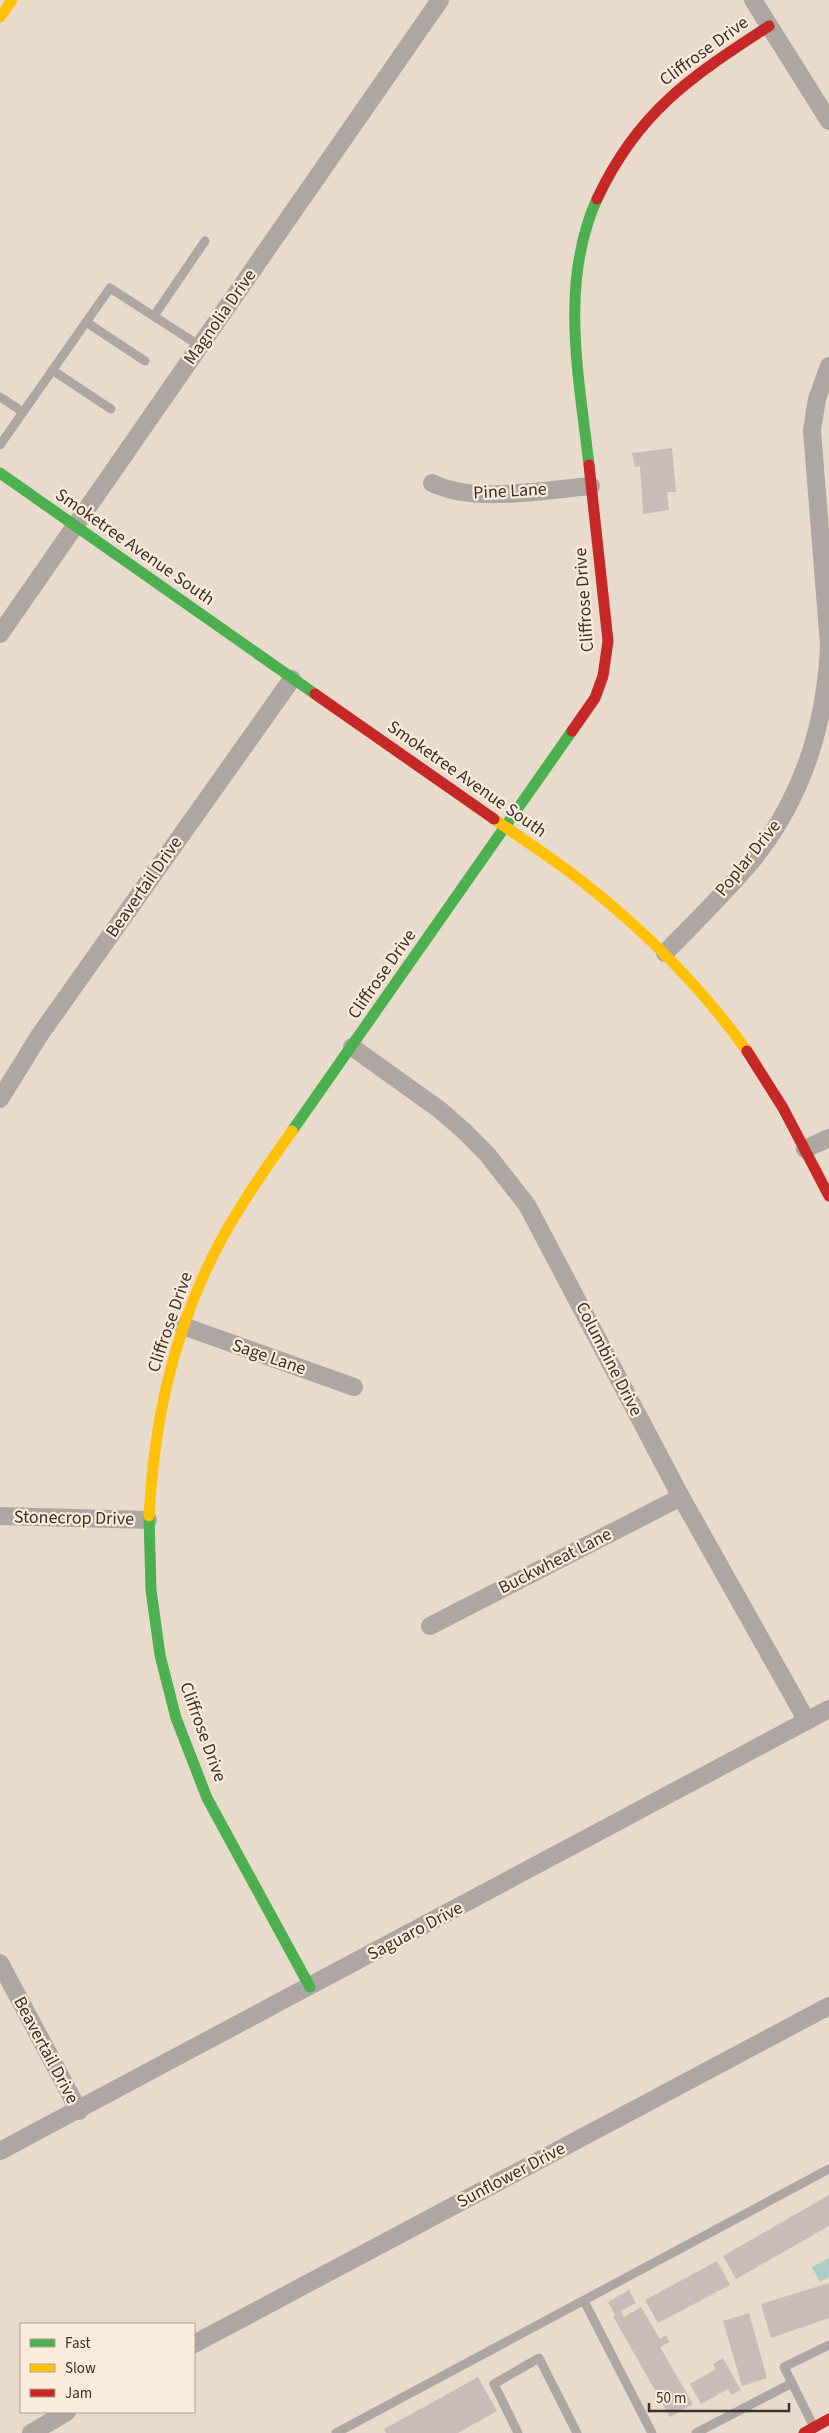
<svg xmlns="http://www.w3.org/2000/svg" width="829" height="2433" font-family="'Source Sans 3',sans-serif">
<rect width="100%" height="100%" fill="#e9dbcc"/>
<polygon fill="#aeccca" points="829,2258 829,2277 820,2282 812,2267"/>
<g fill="#c9bcb8">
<polygon points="672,448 676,492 667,492 669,510 643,514 640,466 635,467 632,453"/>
<polygon points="829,2195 829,2226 736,2279 723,2256"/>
<polygon points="717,2261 730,2285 658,2323 645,2300"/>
<polygon points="829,2283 829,2318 771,2338 761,2304"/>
<polygon points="629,2290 636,2303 621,2311 624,2317 641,2307 660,2339 666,2335 670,2342 660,2347 693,2404 670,2417 613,2316 615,2315 608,2302"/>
<polygon points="749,2313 767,2378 742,2386 723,2321"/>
<polygon points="723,2358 741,2390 731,2395 728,2389 701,2404 690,2384 716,2369 713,2364"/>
<polygon points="478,2377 497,2411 458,2433 386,2433 384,2429"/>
</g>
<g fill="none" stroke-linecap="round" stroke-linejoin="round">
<g stroke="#aea6a3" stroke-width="9">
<polyline points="154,316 205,241"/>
<polyline points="86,322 145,361"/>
<polyline points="52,370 111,409"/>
<polyline points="0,397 23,412"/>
<polyline points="0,445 110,288 200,346"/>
<polyline points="584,2301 652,2433"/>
<polyline points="814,2427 784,2367 829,2345"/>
<polyline points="336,2433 829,2169"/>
<polyline points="518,2433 494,2384 539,2358 577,2433"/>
<polyline points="696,2433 792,2383"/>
</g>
<g stroke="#aea6a3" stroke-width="18">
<polyline points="753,0 829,121"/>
<path d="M 432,483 C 474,504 544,490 591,486"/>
<polyline points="0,634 440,0"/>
<path d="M 665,953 C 694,923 724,894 751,862 C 802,800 826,724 829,645 L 812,430 L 817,399 L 829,366"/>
<polyline points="352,1047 440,1110 464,1131 487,1154 527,1205 681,1497 807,1721"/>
<polyline points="0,1099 39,1036 292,679"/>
<polyline points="805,1149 829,1138"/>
<polyline points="183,1326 354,1387"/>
<polyline points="0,1516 148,1520"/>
<polyline points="430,1626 681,1497"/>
<polyline points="0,1963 79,2111"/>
<polyline points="0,2151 829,1709"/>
<polyline points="194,2344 829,2006"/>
<polyline points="31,2433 67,2412"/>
</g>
<g stroke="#4caf50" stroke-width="11">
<path d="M 589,465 C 579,377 559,283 597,199"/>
<polyline points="0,473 315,694"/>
<polyline points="292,1131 572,731"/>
<polyline points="149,1516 151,1590 160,1655 176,1718 207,1798 310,1987"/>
</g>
<g stroke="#ffc107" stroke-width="11">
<polyline points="0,17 12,0"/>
<path d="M 494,819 C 522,839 552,858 579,879 C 642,928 700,985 747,1051"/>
<path d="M 149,1516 C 154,1429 169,1350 206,1270 C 229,1220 261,1175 292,1131"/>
</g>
<g stroke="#c62828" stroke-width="11">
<path d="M 597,199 C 638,111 691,77 769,26"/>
<polyline points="315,694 494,819"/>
<polyline points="572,731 595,698 603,676 608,641 589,465"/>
<polyline points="747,1051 783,1108 829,1196"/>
<polyline points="804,2433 829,2419"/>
</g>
</g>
<g text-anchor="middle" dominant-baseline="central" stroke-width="4.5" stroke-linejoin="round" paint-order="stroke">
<g font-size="18" fill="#3c3227" stroke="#fbebda">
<text transform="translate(704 51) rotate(-36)">Cliffrose Drive</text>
<text transform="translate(220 317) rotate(-55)">Magnolia Drive</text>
<text transform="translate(510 491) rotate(-3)">Pine Lane</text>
<text transform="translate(135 547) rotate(35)">Smoketree Avenue South</text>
<text transform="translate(584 600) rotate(-94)">Cliffrose Drive</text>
<text transform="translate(467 779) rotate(35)">Smoketree Avenue South</text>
<text transform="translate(748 858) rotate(-51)">Poplar Drive</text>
<text transform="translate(144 887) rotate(-55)">Beavertail Drive</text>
<text transform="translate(382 974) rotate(-55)">Cliffrose Drive</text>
<text transform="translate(170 1322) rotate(-71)">Cliffrose Drive</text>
<text transform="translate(269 1357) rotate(19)">Sage Lane</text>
<text transform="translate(609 1359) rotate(63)">Columbine Drive</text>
<text transform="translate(74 1518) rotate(1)">Stonecrop Drive</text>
<text transform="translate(555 1561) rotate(-27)">Buckwheat Lane</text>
<text transform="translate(203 1732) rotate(70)">Cliffrose Drive</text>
<text transform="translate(415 1931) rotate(-28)">Saguaro Drive</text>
<text transform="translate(46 2050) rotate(62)">Beavertail Drive</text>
<text transform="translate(511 2175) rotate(-28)">Sunflower Drive</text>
</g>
</g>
<rect x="20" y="2323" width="175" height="90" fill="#fbebda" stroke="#afa192"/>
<rect x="30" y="2339" width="25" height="8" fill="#4caf50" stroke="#afa192"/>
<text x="65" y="2348" font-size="15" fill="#3c3227">Fast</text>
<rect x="30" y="2364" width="25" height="8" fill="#ffc107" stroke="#afa192"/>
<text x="65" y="2373" font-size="15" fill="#3c3227">Slow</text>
<rect x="30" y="2389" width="25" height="8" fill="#c62828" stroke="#afa192"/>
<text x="65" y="2398" font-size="15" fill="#3c3227">Jam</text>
<path d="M649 2403v8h140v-8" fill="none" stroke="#3c3227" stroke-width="2.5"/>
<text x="656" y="2403" font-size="15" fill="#3c3227" stroke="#fbebda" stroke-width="4" paint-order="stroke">50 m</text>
</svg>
